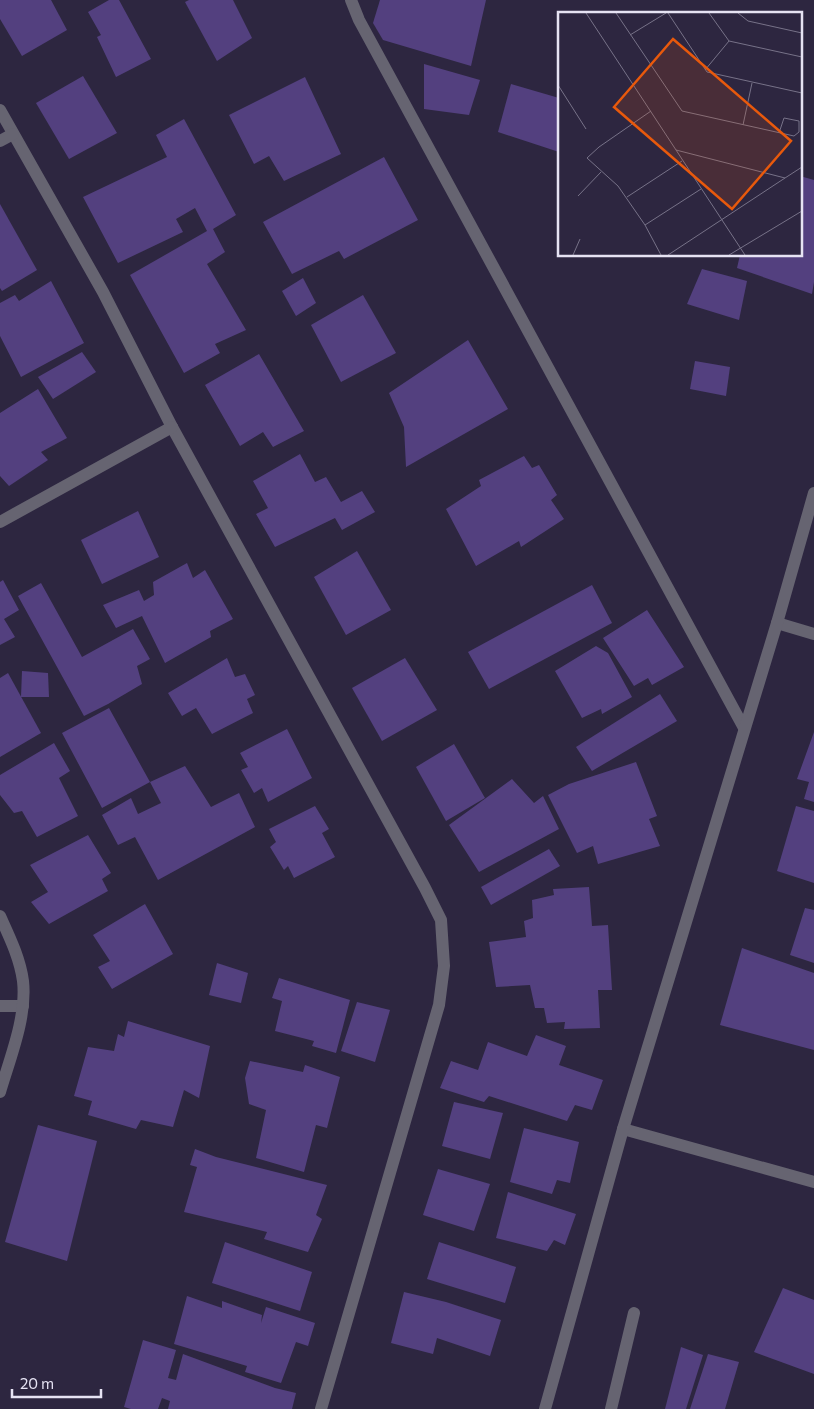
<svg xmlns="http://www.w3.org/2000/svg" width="814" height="1409" font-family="Commissioner,sans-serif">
<rect width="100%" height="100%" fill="#2d2640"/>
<g fill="#53407f">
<polygon points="0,0 51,0 67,30 22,56 0,19"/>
<polygon points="109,0 119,0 151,59 116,77 97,37 101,35 88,12"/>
<polygon points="189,0 233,0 252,38 217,61 185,2"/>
<polygon points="380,0 486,0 471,66 383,40 373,23"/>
<polygon points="424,64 480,80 469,115 424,109"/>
<polygon points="83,76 117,133 69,159 36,103"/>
<polygon points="305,77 341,154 284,181 269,156 254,164 229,115"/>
<polygon points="511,84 559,98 559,152 498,132"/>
<polygon points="184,119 236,215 213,229 225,252 207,264 246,330 215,344 220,353 184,373 130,275 207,231 195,208 176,219 183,232 118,263 83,197 167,157 156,135"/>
<polygon points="384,157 418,220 344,259 339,251 292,274 263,222"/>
<polygon points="800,176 814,180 814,282 812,294 737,268 740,255 800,255"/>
<polygon points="0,204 37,270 2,291 0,288"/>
<polygon points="702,269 747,281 739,320 687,304"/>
<polygon points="303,278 316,303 296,316 282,291"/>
<polygon points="51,281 84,343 21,377 0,336 0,303 15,295 19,301"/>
<polygon points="363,295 396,353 341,382 311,325"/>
<polygon points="468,340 508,409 406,467 404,427 389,393"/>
<polygon points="82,352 96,372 53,399 38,377"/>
<polygon points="259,354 304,431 273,447 263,432 240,446 205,385"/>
<polygon points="695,361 730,367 726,396 690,389"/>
<polygon points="38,389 67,438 41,452 48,460 9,486 0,476 0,413"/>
<polygon points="300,454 315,482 326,477 341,502 362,491 375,512 342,530 335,518 275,547 256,514 268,508 253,481"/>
<polygon points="524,456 532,468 539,465 557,495 551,500 564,519 521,547 519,541 476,566 446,509 481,486 479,480"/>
<polygon points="138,511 159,557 102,584 81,540"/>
<polygon points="357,551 391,610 346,635 314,577"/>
<polygon points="187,563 193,578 205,570 233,619 210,631 211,637 165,663 142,616 116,628 103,605 139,590 144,601 154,595 153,582"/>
<polygon points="3,580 19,610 4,619 15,637 0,645 0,582"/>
<polygon points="41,583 82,657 133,629 150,659 137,666 142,684 108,704 84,716 18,596"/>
<polygon points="592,585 612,623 489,689 468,652"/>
<polygon points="647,610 684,667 652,685 648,678 634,686 603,638"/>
<polygon points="596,646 608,653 632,697 602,714 601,709 582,718 555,671"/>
<polygon points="227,658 235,677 245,674 255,695 247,699 253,713 212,734 196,708 182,716 168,693"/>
<polygon points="405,658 437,710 382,741 352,688"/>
<polygon points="22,671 48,673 49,697 21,697"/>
<polygon points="8,673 41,733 0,757 0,678"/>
<polygon points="660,694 677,721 592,771 576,747"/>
<polygon points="109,708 150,782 185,766 211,807 239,793 255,827 158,880 135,837 118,845 102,815 131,798 138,814 161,803 150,782 102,808 62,733"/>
<polygon points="287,729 312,778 268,802 262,788 254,793 241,770 248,767 240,753"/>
<polygon points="814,732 814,802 804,799 809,782 797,779"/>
<polygon points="54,743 70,771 59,778 78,816 37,837 22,811 14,813 0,795 0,775"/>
<polygon points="454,744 485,798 446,821 416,767"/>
<polygon points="636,762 657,816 649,819 660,846 598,864 593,846 577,853 548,795 569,784"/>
<polygon points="512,779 534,803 543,796 559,829 479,872 449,825"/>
<polygon points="315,806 329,829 322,833 335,857 294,878 288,866 284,870 270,847 276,842 269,829"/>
<polygon points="796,806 814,811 814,883 777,871"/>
<polygon points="88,835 111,873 102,879 108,891 49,924 31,902 48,892 30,865"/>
<polygon points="549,849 560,866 491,905 481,887"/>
<polygon points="589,887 592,926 608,925 612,990 598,990 600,1028 564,1029 565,1022 547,1023 544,1008 535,1008 530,985 496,987 489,942 526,937 524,921 533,918 532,900 554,895 553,889"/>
<polygon points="145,904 173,954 112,989 98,967 110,961 93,935"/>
<polygon points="805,908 814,910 814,963 790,955"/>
<polygon points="742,948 814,973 814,1050 720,1025"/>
<polygon points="217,963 248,973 241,1003 209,995"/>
<polygon points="279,978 350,1000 336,1053 312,1046 314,1041 275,1031 282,1001 272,998"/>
<polygon points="357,1002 390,1010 375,1062 341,1051"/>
<polygon points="128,1021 210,1046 199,1098 184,1090 173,1127 141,1120 136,1129 88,1115 92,1101 74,1096 88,1047 114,1051 118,1034 124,1037"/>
<polygon points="536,1035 566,1046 559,1065 603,1080 592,1110 575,1105 567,1121 489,1096 484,1102 440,1088 451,1061 478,1070 488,1042 527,1056"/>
<polygon points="250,1061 303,1072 305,1065 340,1077 327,1128 316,1125 304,1172 256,1158 266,1110 249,1104 245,1078"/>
<polygon points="454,1102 503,1113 490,1159 442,1146"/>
<polygon points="38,1125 97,1141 67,1261 5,1242"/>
<polygon points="524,1128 579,1142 570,1183 557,1180 552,1194 510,1182"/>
<polygon points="195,1149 216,1157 327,1185 316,1215 322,1219 308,1252 264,1239 267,1232 184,1212 197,1167 190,1165"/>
<polygon points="438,1169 490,1184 474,1231 423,1215"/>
<polygon points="508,1192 576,1214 565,1245 554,1240 547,1251 496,1238"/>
<polygon points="225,1242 312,1272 300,1311 212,1283"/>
<polygon points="439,1242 516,1267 505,1303 427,1279"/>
<polygon points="783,1288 814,1300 814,1374 754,1352"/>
<polygon points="404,1292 446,1302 501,1320 490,1356 437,1338 433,1354 391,1343"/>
<polygon points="187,1296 222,1308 222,1301 262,1315 261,1323 266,1307 315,1323 308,1346 296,1342 281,1383 245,1372 247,1366 174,1344"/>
<polygon points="143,1340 176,1350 168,1378 176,1380 183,1354 275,1388 296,1393 292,1409 168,1409 170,1401 162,1398 158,1409 131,1409 124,1407"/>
<polygon points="681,1347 703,1355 686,1409 665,1409"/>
<polygon points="708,1354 739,1362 725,1409 690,1409"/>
</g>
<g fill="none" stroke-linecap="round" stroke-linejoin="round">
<polyline stroke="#666471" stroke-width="12" points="611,1409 634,1313"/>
<g stroke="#666471" stroke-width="12">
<polyline points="351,0 359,20 744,728"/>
<polyline points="0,110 103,292 172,427 425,888 441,920 444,966 439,1005 321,1409"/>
<polyline points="0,141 13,134"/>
<polyline points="0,522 172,427"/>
<polyline points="777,623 814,634"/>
<polyline points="0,1006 23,1006"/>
<polyline points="623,1129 814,1182"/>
<polyline points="545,1409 623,1129 777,623 814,493"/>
</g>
<path stroke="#666471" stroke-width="12" d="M 0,916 C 9,936 20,958 23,981 C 27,1017 10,1058 0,1092"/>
</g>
<g transform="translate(558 12)">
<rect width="244" height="244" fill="#2d2640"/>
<path fill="none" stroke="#777288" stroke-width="1" d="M 28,1 L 187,243M 58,1 L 124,99 L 236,124 L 241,120 L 241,109 L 226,106 L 221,121M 110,1 L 149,60 L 244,81M 151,1 L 171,29 L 244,45M 180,1 L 190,9 L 244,21M 72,23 L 108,1M 147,58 L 171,29M 0,73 L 28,117M 185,113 L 194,71M 118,138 L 227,166 L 244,155M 20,184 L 43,160M 69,185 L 124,149M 87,213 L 60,174 L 29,146 L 41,135 L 93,99M 15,243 L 22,227M 103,243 L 87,213 L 143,177M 110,243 L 227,166M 171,243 L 244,199"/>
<path fill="#e8590c" fill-opacity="0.15" stroke="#e8590c" stroke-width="2.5" d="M 115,27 L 233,129 L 174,197 L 56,95 Z"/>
<rect width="244" height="244" fill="none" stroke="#e6e3f3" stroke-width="2.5"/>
</g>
<path d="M12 1389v8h89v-8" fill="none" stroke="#e6e3f3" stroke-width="2.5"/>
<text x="20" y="1389" font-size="15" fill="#e6e3f3" stroke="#2d2640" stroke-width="4" paint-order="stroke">20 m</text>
</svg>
